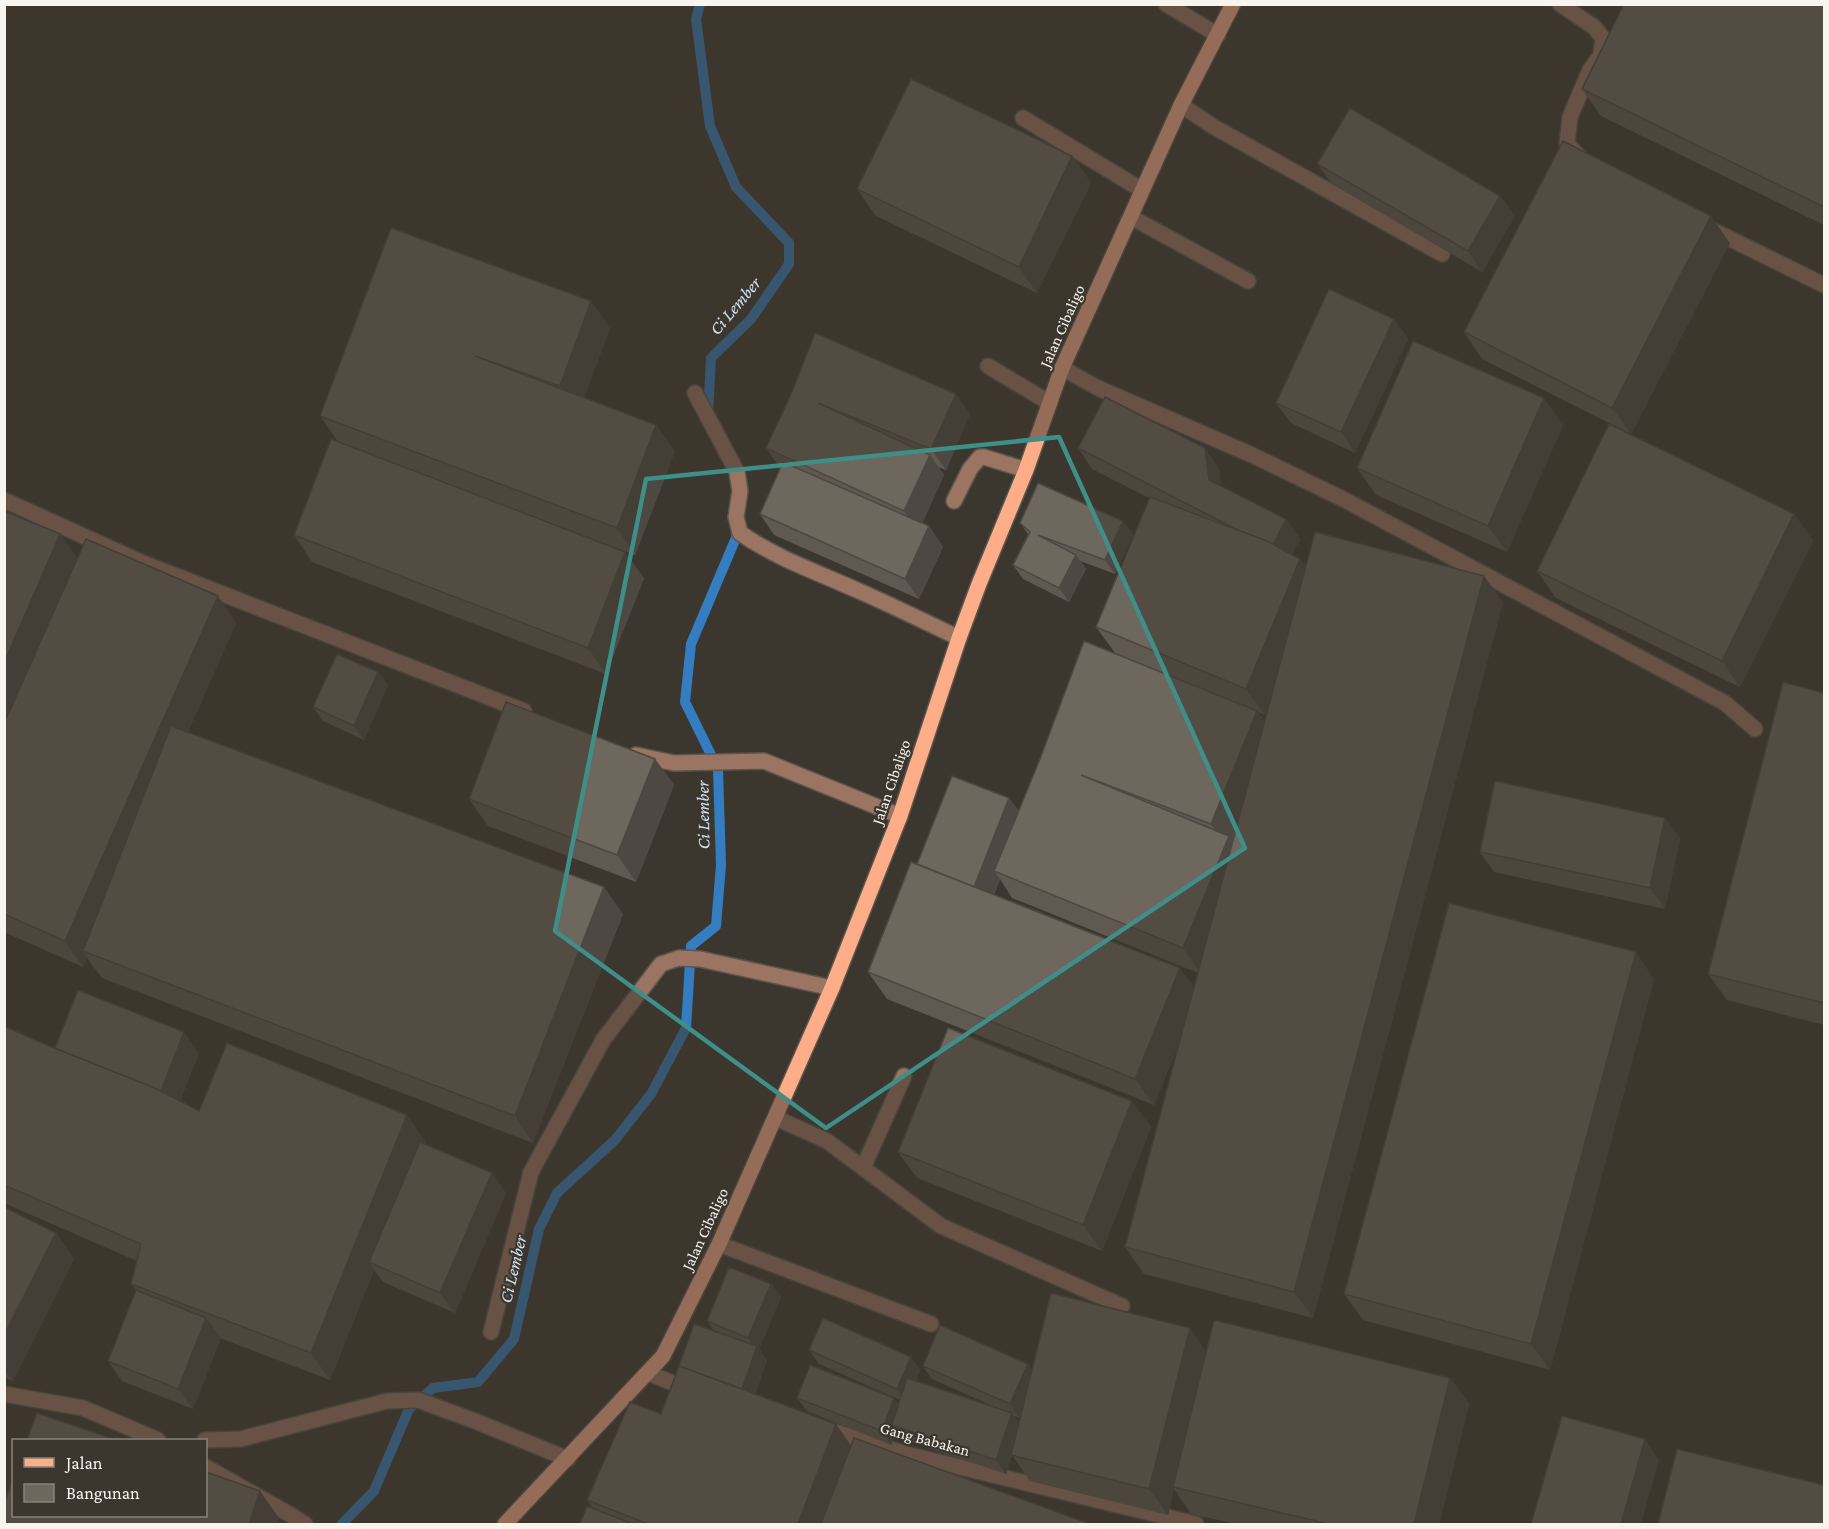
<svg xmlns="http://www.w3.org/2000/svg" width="1829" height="1529" font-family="'Crimson Pro',serif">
<rect width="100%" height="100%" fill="#3c372e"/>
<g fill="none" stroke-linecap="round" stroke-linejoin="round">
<g stroke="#347dc1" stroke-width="10">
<polyline points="700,4 696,19 710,126 736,187 789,243 789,264 751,319 711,358 708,415"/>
<polyline points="342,1524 374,1491 409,1409 433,1388 478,1382 514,1339 539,1229 557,1193 615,1140 651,1094 686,1028 691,946 716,926 721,865 718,769 685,702 691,644 741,526"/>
</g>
<defs>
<g id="minor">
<polyline points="1166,4 1218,35"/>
<polyline points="1560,4 1594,27 1603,38 1601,55 1590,70 1570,117 1567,144 1580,157"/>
<polyline points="1181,105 1214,127 1442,254"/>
<polyline points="1023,118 1142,190"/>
<polyline points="1131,217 1248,281"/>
<polyline points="1706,227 1824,285"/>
<polyline points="988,366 1050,403"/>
<polyline points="1062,368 1098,388 1252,455 1343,499 1725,703 1755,729"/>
<path d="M 695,393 L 737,472 L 740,491 L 736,517 L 740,533 C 776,558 819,573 859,591 C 893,606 926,622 959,638"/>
<polyline points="4,500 143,563 524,711"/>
<polyline points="954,501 970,469 980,457 984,457 1026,470"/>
<polyline points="636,755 674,763 764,761 900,816"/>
<polyline points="776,1118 827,1141 941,1226 1122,1306"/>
<polyline points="863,1168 904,1076"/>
<polyline points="719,1244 931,1324"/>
<polyline points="491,1332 531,1172 603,1040 661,964 679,958 700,959 832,988"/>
<polyline points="648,1373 690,1390"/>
<polyline points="4,1394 83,1408 158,1440"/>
<polyline points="823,1428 906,1454 1196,1524"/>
<polyline points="205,1440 241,1439 387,1401 418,1400 475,1421 568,1459"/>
<polyline points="206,1467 289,1514 305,1524"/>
</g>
<polyline id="major" points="505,1524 663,1356 719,1244 832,988 900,816 959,638 979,584 1026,470 1062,368 1181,105 1233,4"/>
</defs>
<use href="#minor" stroke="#5a554d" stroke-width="18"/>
<use href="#major" stroke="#5a554d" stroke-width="18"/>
<use href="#minor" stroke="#9b7462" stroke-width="15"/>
<use href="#major" stroke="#fead89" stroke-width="15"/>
</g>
<g fill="#5f5951" fill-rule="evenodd">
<polygon points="1824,4 1824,225 1601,116 1582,89"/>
<polygon points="1072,156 1091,183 1037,293 876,216 857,189"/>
<polygon points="1317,164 1500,196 1515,216 1482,272 1332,184"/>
<polygon points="1730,243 1631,434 1482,359 1464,332"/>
<polygon points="1394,319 1408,339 1355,453 1291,423 1276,403"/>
<polygon points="610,328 584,397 675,451 635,555 450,485 644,578 606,674 312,562 294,535 338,442 320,416"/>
<polygon points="792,392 970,414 946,470 938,467 944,475 922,523 929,526 943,547 919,599 774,535 760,514 780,468 766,448"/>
<polygon points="1563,425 1507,552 1376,495 1357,468"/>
<path d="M 1078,448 L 1219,469 L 1221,486 L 1286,519 L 1300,539 L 1292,555 L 1300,559 L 1306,567 L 1503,602 L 1313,1318 L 1144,1274 L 1125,1247 L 1180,1041 L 1154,1105 L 887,999 L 868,972 L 917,864 L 1009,798 L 1019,811 L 1115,653 L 1096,627 L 1149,498 L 1092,469 ZM 1268,707 L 1265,722 L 1258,712 L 1265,715 ZM 1000,879 L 1012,898 L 1198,973 L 1194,988 L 994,895 Z"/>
<polygon points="4,511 78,559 236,623 188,732 623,914 533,1143 102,978 87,958 83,967 4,932"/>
<polygon points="1794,514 1813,541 1740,687 1556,598 1537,571"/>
<polygon points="1123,521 1133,535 1115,574 1080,561 1086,569 1069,602 1023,579 1013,565 1028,534 1020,523"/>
<polygon points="378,672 388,685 364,740 323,721 313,707"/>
<polygon points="1824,693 1824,1025 1727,1000 1708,974"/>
<polygon points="655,759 674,785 636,882 488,826 469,799"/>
<polygon points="1665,818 1680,838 1665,909 1494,872 1480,852"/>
<polygon points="1654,979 1550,1370 1363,1320 1344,1294"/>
<polygon points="4,1026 55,1048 199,1053 180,1101 199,1111 425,1141 424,1144 492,1173 506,1193 455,1313 383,1282 374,1270 330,1380 220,1338 221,1338 193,1409 122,1381 108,1361 136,1290 131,1284 137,1261 4,1203"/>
<polygon points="1151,1127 1102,1251 917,1178 898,1152"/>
<polygon points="4,1207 56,1233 74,1259 13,1381 4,1377"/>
<polygon points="771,1284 781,1297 759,1349 767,1360 755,1394 851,1446 1090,1524 580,1524 593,1509 587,1500 661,1414 714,1331 707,1321"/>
<path d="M 809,1350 L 920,1370 L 916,1381 L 995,1407 L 932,1379 L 923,1366 L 1028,1364 L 1032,1370 L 1206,1351 L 1450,1378 L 1469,1404 L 1439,1524 L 1237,1524 L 1191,1514 L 1174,1489 L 1168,1515 L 1030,1481 L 1012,1455 L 1006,1474 L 901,1439 L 896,1432 L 891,1445 L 807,1411 L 797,1398 L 899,1404 L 900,1400 L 819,1364 ZM 1014,1416 L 1020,1418 L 1021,1416 L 1019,1423 Z"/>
</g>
<g fill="#4d4842">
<polygon points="1072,156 1091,183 1037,293 1019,267"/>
<polygon points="1500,196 1515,216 1482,272 1468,251"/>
<polygon points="1711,216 1730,243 1631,434 1612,408"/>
<polygon points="591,301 610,328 578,412 560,386"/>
<polygon points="1394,319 1408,339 1355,453 1341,432"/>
<polygon points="956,394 970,414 946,470 931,449"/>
<polygon points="1544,398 1563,425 1507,552 1488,526"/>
<polygon points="656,425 675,451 635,555 617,528"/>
<polygon points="1205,448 1219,469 1223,500 1209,480"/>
<polygon points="930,455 944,475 919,531 904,511"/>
<polygon points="1794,514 1813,541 1740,687 1722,661"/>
<polygon points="1286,519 1300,539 1286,568 1271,548"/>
<polygon points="1123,521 1133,535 1115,574 1105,560"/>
<polygon points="929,526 943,547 919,599 905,579"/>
<polygon points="60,534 79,560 4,732 4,663"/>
<polygon points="625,552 644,578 606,674 588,648"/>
<polygon points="1076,555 1086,569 1069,602 1059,588"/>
<polygon points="1300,559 1319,586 1265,715 1246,689"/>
<polygon points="1484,576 1503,602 1313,1318 1294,1292"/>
<polygon points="218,596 236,623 89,954 83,951 87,958 83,967 65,941"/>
<polygon points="378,672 388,685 364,740 354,726"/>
<polygon points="1257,711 1276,738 1202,975 1183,948 1226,845 1211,824"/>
<polygon points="655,759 674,785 636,882 617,855"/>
<polygon points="1009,798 1024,819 994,871 1000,879 987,911 973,891"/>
<polygon points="1665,818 1680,838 1665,909 1650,888"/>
<polygon points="604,887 623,914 533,1143 515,1116"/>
<polygon points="1636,952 1654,979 1550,1370 1531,1344"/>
<polygon points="1180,968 1199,994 1154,1105 1135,1079"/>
<polygon points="184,1032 199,1053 174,1114 160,1094"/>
<polygon points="1132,1101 1151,1127 1102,1251 1083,1225"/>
<polygon points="407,1115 425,1141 376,1265 369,1262 374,1270 330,1380 311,1353"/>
<polygon points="492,1173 506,1193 455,1313 440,1293"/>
<polygon points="56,1233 74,1259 13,1381 4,1369 4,1335"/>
<polygon points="771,1284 781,1297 759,1349 767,1360 750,1406 741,1392 756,1349 748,1338"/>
<polygon points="206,1318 221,1338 193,1409 178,1389"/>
<polygon points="1190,1328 1208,1354 1173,1487 1174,1489 1168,1515 1149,1489"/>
<polygon points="911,1357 920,1370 906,1403 897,1389"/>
<polygon points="1028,1364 1038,1378 1020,1418 1010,1404"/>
<polygon points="1450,1378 1469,1404 1439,1524 1414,1524"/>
<polygon points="894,1398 904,1412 892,1425 896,1432 891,1445 882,1431"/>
<polygon points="1012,1413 1021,1427 1006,1474 996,1460"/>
<polygon points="836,1424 854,1450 826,1524 798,1524"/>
<polygon points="1645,1439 1659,1460 1641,1524 1621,1524"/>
<polygon points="260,1491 279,1518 277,1524 249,1524"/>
</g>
<g fill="#6e675e" stroke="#4d4842" stroke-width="1.5">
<polygon points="1624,4 1824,4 1824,207 1582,89"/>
<polygon points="911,79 1072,156 1019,267 857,189"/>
<polygon points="1350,108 1500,196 1468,251 1317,164"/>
<polygon points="1563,141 1711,216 1612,408 1464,332"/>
<polygon points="391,228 591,301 560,386 475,356 656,425 617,528 320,416"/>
<polygon points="1329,289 1394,319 1341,432 1276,403"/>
<polygon points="815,333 956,394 931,449 818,403 930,455 904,511 766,448 792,392"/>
<polygon points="1413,341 1544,398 1488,526 1357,468"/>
<polygon points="1105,397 1205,448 1209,480 1286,519 1273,545 1238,530 1078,448"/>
<polygon points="1609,424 1794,514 1722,661 1537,571"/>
<polygon points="331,439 625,552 588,648 294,535"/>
<polygon points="783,462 929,526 905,579 760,514"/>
<polygon points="1038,483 1123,521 1105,560 1038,535 1076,555 1059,588 1013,565 1030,532 1020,523"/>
<polygon points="1150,497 1267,541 1300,559 1246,689 1096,627"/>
<polygon points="4,511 60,534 4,663"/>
<polygon points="1315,532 1484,576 1294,1292 1125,1247"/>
<polygon points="86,539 218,596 65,941 4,914 4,724"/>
<polygon points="1084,641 1257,711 1211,824 1081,775 1229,836 1183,948 994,871 1040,759"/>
<polygon points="337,654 378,672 354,726 313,707"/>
<polygon points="1783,682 1824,693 1824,1003 1708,974"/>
<polygon points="506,702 655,759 617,855 469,799"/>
<polygon points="171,726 604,887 515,1116 83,951"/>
<polygon points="952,776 1009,798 974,887 917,864"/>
<polygon points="1495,781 1665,818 1650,888 1480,852"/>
<polygon points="911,862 1180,968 1135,1079 868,972"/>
<polygon points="1449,903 1636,952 1531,1344 1344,1294"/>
<polygon points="78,990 184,1032 161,1091 55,1048"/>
<polygon points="4,1026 49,1046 155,1088 199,1111 227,1043 407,1115 311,1353 131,1284 141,1244 4,1185"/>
<polygon points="948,1028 1132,1101 1083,1225 898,1152"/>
<polygon points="420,1142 492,1173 440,1293 369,1262"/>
<polygon points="4,1207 56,1233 4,1335"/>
<polygon points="729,1267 771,1284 748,1338 707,1321"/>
<polygon points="136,1290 206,1318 178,1389 108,1361"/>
<polygon points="1051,1293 1190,1328 1149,1489 1011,1455"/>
<polygon points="823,1318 911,1357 897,1389 809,1350"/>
<polygon points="1214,1320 1450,1378 1414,1524 1329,1524 1173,1487"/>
<polygon points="694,1324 757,1346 742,1389 679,1366"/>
<polygon points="940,1325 1028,1364 1010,1404 923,1366"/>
<polygon points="810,1365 894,1398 882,1431 797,1398"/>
<polygon points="679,1366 836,1424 798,1524 648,1524 587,1500 630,1402 661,1414"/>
<polygon points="907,1378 1012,1413 996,1460 892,1425"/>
<polygon points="37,1413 116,1440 27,1440"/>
<polygon points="1562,1416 1645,1439 1621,1524 1531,1524"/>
<polygon points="854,1438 1090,1524 821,1524"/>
<polygon points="1677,1449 1824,1485 1824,1524 1658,1524"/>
<polygon points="206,1472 260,1491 249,1524 4,1524 4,1504 14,1478 14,1515 206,1515"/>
<polygon points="587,1506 633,1524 580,1524"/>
</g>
<path d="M0 0H1829V1529H0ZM 1059,437 L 1245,848 L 826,1128 L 555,931 L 646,479 Z" fill="#3c372e" fill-opacity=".55" fill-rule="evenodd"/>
<path fill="none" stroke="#3e8f88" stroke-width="4.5" stroke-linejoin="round" d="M 1059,437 L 1245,848 L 826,1128 L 555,931 L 646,479 Z"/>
<g text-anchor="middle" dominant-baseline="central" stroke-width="4.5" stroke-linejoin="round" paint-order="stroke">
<g font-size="16" fill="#f8f4ee" stroke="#3c372e">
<text transform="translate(1062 326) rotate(-66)">Jalan Cibaligo</text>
<text transform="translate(891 782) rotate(-71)">Jalan Cibaligo</text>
<text transform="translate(705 1229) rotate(-65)">Jalan Cibaligo</text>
<text transform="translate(925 1439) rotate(15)">Gang Babakan</text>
</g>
<g font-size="18" font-style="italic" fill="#cfe1f3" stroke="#3c372e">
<text transform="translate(735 306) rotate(-50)">Ci Lember</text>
<text transform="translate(703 815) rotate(-91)">Ci Lember</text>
<text transform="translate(513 1269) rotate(-77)">Ci Lember</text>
</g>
</g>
<rect width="1829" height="1529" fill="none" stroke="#f8f4ee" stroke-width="12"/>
<rect x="12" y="1439" width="195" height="78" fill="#3c372e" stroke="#87837b" stroke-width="1.5"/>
<rect x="24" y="1458" width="30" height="9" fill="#fead89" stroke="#87837b" stroke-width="1.5"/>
<text x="66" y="1469" font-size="18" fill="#f8f4ee">Jalan</text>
<rect x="24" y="1484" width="30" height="18" fill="#6e675e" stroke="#87837b" stroke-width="1.5"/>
<text x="66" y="1499" font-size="18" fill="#f8f4ee">Bangunan</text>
</svg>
